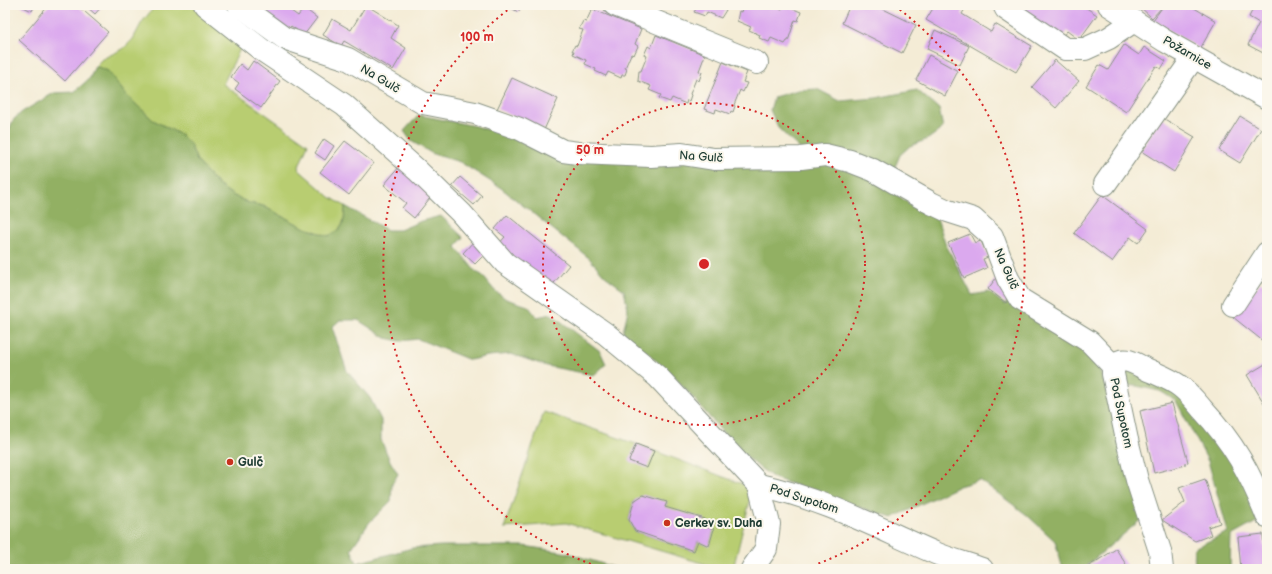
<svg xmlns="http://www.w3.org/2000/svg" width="1272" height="574" font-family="'Balsamiq Sans',sans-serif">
<rect width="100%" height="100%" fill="#fbf7ec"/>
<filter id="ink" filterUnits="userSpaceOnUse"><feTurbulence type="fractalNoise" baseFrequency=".025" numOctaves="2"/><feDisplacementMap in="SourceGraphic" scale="8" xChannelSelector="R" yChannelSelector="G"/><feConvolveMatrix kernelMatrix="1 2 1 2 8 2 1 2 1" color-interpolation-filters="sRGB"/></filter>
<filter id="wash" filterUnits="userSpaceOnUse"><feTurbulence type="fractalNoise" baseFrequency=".012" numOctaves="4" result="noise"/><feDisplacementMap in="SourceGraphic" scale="16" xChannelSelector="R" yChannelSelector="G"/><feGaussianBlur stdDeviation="0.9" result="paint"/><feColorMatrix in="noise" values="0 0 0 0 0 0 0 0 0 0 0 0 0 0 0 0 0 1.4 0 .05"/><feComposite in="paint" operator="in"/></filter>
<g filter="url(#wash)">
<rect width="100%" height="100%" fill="#f4ecd6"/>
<g fill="#b8cd71" stroke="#6c8552" fill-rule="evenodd">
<path d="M 156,5 L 195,5 L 241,47 L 223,84 L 308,144 L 298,169 L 330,197 L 345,206 C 344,223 344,229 328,236 L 303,227 L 263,206 L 249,203 L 234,196 L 218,185 L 197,161 L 190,144 L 181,135 L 153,120 L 126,95 L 108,71 L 95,66 L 102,59 L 123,49 L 133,39 L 142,22 Z"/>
<path d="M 544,412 L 636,444 L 753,488 L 733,569 L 722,569 L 566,523 L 504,528 ZM 634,501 L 667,503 L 665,507 L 703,526 L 714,529 L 709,545 L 698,541 L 694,551 L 635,531 L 629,520 Z"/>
</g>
<g fill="#92b063" stroke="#58764c">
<path d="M 95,66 L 108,71 L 126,95 L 153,120 L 181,135 L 190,144 L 197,161 L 218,185 L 234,196 L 249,203 L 263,206 L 303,227 L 328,236 C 345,229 344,223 345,206 L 387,230 L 400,230 L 421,221 L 441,216 L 463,237 L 456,247 L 476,272 L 482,275 L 494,290 L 506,299 L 528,306 L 537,317 L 551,314 L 600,351 L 606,364 L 594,375 L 547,366 L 511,354 L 488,356 L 470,360 L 418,339 L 400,341 L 386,338 L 358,320 L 340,320 L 332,327 L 347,371 L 370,398 L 381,420 L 381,440 L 390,461 L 398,474 L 392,484 L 391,501 L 369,523 L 351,549 L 357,563 L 412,548 L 441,546 L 524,546 L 568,553 L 619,569 L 5,569 L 5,152 L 9,130 L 13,120 L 22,112 L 54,93 L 74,92 L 90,78 Z"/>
<polygon points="817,89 840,101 876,98 917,90 939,109 943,128 928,139 910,146 900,155 894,169 801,150 779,129 770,110 774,97 798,90"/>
<path d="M 419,115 L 475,126 L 515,138 L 537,151 L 558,159 L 825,160 L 867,174 L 920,211 L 937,218 L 945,243 L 972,295 L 989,292 L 1005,305 L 1010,298 L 1082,349 L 1098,366 L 1113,408 L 1144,517 L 1085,567 L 1063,569 L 1055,541 L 1027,515 L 980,480 L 959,486 L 892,518 L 774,478 C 735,453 709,414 678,381 C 661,364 642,348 623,332 L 628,310 L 624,290 L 605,276 L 589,258 L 501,188 L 460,162 L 433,154 L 411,141 L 404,131 Z"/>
<polygon points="1121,364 1175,392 1211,428 1247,483 1260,520 1231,536 1230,569 1195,569 1194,548 1228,532 1208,461 1176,401 1160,391 1136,386 1119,385"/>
</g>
<g id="blocks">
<g fill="#dba9ee">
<polygon points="19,5 35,5 32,11"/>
<polygon points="49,5 77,5 108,32 65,81 19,40"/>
<polygon points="85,5 103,5 95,14"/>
<polygon points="258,5 283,5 298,16 304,8 317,18 304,35 291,26 283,36 253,12"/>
<polygon points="366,5 398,25 391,38 406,48 393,70 344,41 341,46 323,35 332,19 351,30"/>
<polygon points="506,5 523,5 518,12"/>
<polygon points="686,5 726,5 724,9 726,10 721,18 707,12 705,16 694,12 696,9"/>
<polygon points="743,5 773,5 782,9 783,5 801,12 798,21 795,20 788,41 787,41 785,44 771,38 769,42 759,38 760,35 749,30 751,27 737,21 739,11 741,12"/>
<polygon points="850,5 875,5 916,25 902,53 842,23"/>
<polygon points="935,5 967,5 962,14 991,32 995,24 1032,46 1016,72 926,20"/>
<polygon points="1014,5 1082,5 1097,15 1079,40 1067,31 1061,38"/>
<polygon points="1138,5 1164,5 1152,18"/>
<polygon points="1164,5 1192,5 1191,6 1216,21 1200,49 1153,20"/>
<polygon points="1255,5 1267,5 1267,55 1248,45 1259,23 1249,17"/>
<polygon points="592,9 641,29 635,44 638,46 634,55 631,54 625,68 627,69 625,75 622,75 621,78 608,72 606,76 595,71 596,69 585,64 586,60 573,54 574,51 572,51 575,45 577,46 583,30 579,29 583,21 586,22"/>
<polygon points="935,30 969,46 960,65 927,49"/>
<polygon points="656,35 705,55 699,71 702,72 699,81 696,79 690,94 691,95 689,101 687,100 686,104 672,98 670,102 659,98 661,95 649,90 651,86 638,81 639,71 641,71 647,56 644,55 648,46 651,48"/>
<polygon points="1124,45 1139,55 1144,47 1166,61 1161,69 1156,66 1126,112 1086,86 1099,65 1108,70"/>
<polygon points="929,55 958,71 945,96 916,80"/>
<polygon points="1055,60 1079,81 1056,108 1032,87"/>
<polygon points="253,61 280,81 261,108 235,89 239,83 231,77 240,64 247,70"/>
<polygon points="723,62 747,72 743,82 747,83 743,92 740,90 734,105 735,106 733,112 731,111 730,114 716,109 715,113 704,109"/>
<polygon points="512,78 558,99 544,130 497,109"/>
<polygon points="1240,116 1261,129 1240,163 1219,150"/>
<polygon points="1161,117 1195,137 1174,172 1141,151"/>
<polygon points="324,139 334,146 325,160 315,153"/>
<polygon points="345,141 374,163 349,195 320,172"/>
<polygon points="400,166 434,193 414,218 402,208 406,203 384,185"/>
<polygon points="460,177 482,196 474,205 452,186"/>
<polygon points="1102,195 1148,229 1138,243 1130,237 1112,262 1074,233"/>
<polygon points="507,215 569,265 549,289 497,246 505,237 495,229"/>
<polygon points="970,234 975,243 981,241 988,257 983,259 987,268 964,278 948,243"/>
<polygon points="474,241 486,253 475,264 463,253"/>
<polygon points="996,278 1014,292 1006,303 988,289"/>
<polygon points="1261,282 1267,287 1267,338 1264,342 1233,317"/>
<polygon points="1267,363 1267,408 1247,375"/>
<polygon points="1172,403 1188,462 1185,463 1185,465 1154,473 1140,411"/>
<polygon points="636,444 654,451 647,468 629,461"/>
<polygon points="1205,479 1220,523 1208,527 1211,535 1195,541 1162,520 1185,502 1179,488"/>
<polygon points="643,495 667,502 665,507 705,519 703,526 714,529 709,546 698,541 694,551 635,531 629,520 634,501"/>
<polygon points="1263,534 1266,569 1241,569 1238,537"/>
<polygon points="1116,549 1129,569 1089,569 1087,567"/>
</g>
</g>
</g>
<g filter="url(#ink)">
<use href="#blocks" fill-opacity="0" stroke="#8a9485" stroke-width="1"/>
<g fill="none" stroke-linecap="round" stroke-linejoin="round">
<defs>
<g id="minor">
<polyline points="205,5 262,50 344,105 417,170 461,213 505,263 606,334 658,377 759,485 769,524 766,549 752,569"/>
<polyline points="239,5 284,38 348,59 423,103 475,113 520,129 563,151 578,153 651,156 682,154 714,159 801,158 825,155 850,161 873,170 931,203 948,211 973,219 992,236 1008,279 1020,299 1090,342 1113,366"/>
<polyline points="615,5 757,63"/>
<polyline points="1004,5 1006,9 1065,49 1085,49 1109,38 1134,21"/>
<polyline points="1109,5 1165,41 1267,98"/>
<polyline points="1105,184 1194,57"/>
<polyline points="1233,305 1267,253"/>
<path d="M 759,485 C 821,498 876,527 933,552 C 948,559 966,563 982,569"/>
<path d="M 1162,569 L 1160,551 L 1137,480 L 1127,440 L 1113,374 L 1113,366 C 1123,355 1134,363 1146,369 C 1157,374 1171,379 1181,387 C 1189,393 1196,402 1202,409 C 1234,443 1250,473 1267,516"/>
</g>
</defs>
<use href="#minor" stroke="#8a9485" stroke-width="24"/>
<use href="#minor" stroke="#fff" stroke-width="22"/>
</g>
</g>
<g fill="none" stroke="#d62828" stroke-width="2" stroke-dasharray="2 4">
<circle cx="704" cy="264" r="161"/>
<path d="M602 568A321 321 0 0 1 513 6M895 6A321 321 0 0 1 806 568"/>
</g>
<g fill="#c8321e" stroke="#fbf7ec" stroke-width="1.5">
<circle cx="230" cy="462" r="4"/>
<circle cx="667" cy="523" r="4"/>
</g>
<g text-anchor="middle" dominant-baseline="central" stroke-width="4" stroke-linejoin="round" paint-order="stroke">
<g font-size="12" fill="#1f3d34" stroke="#fbf7ec">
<text transform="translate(1187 53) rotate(30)">Požarnice</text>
<text transform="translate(380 79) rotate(31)">Na Gulč</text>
<text transform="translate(701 157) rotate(4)">Na Gulč</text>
<text transform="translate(1006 269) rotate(66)">Na Gulč</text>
<text transform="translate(1121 413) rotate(78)">Pod Supotom</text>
<text transform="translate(804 499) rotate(18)">Pod Supotom</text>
</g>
<g font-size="12" font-weight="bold" fill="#1f3d34" stroke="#fbf7ec" text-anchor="start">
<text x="238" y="462">Gulč</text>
<text x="675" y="523">Cerkev sv. Duha</text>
</g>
</g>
<circle cx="704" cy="264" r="6" fill="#d62828" stroke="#fbf7ec" stroke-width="2"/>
<g font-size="12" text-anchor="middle" font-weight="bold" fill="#d62828" stroke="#fbf7ec" stroke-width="4" stroke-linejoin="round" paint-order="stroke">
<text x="477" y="41">100 m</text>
<text x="590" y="154">50 m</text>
</g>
<rect width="1272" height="574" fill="none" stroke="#fbf7ec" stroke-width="20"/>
</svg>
